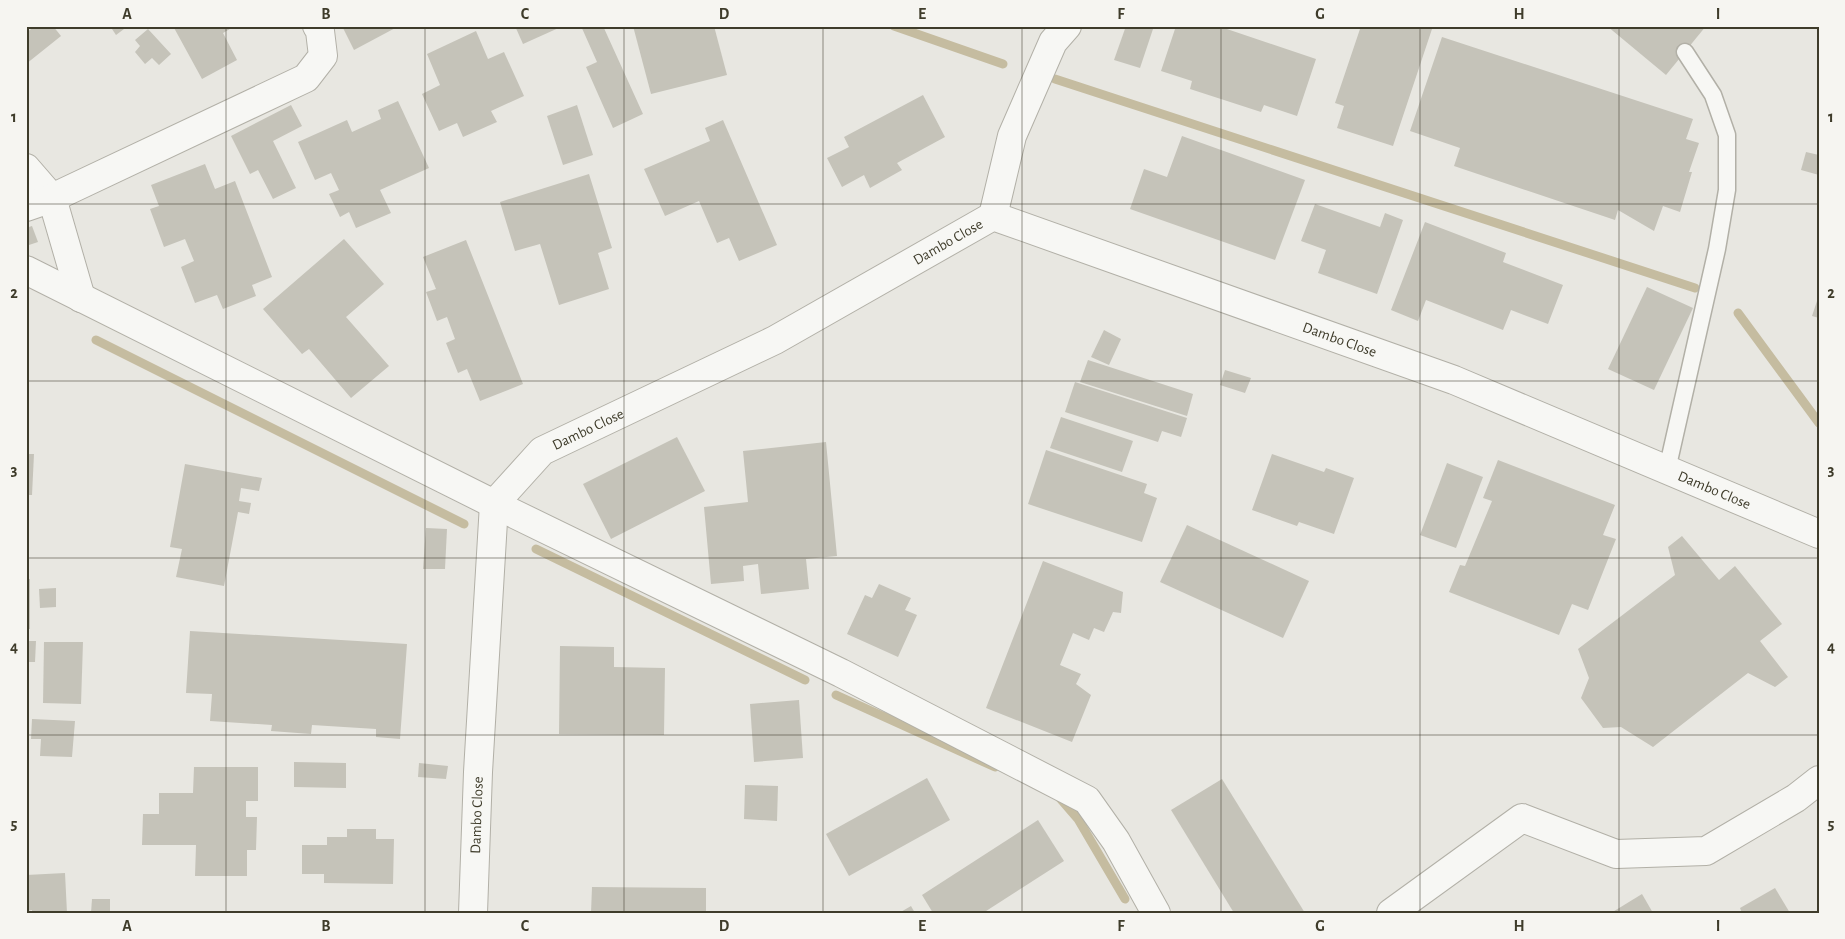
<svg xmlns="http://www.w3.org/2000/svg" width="1845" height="939" font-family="'Alegreya Sans',sans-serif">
<rect width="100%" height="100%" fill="#e8e7e1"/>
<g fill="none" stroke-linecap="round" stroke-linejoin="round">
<g stroke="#c5bca0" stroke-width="9">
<polyline points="894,26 1003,64"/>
<polyline points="1055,79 1695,288"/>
<polyline points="1738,313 1819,423"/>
<polyline points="96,340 464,524"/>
<polyline points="536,549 805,680"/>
<polyline points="836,695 995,767"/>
<polyline points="1059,797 1078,819 1125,899"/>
</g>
</g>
<g fill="#c5c3b9">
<polygon points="35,26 53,26 61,36 26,64 26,33"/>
<polygon points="110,26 128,26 116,35"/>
<polygon points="173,26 235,26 223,33 237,60 202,79"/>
<polygon points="342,26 399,26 354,50"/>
<polygon points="515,26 563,26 523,44"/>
<polygon points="581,26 603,26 643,114 613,128 586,67 597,62"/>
<polygon points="633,26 714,26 727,75 651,94"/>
<polygon points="1126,26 1154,26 1140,68 1114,60"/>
<polygon points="1176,26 1218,26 1316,59 1297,116 1264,105 1261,112 1190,89 1192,81 1161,71"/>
<polygon points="1361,26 1433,26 1393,146 1337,128 1344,106 1335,103"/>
<polygon points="1607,26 1706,26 1666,75"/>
<polygon points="148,29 171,54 159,65 152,58 145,64 135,52 140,46 135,40"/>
<polygon points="476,31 488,59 504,52 524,96 491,111 497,122 463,137 457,123 439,131 422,94 440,85 427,54"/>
<polygon points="1442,37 1693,119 1686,139 1699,143 1689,172 1692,172 1680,212 1663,206 1654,231 1618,210 1615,220 1454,166 1460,148 1410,131"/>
<polygon points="923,95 945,137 897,163 902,170 870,188 864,175 842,187 827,158 849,147 844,137"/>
<polygon points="398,101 429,168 380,190 391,213 356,228 349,212 340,217 329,194 339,190 331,173 315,180 298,142 347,120 352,132 381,119 378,110"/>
<polygon points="291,105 302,126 273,141 296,188 273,199 258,170 250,174 231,136"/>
<polygon points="577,105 593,155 563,165 547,116"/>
<polygon points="723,120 777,245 739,261 729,238 717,243 699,201 665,216 644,169 710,141 705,128"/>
<polygon points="1182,136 1305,180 1275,260 1130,209 1144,169 1167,177"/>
<polygon points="1806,152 1819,155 1819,175 1801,170"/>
<polygon points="205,164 215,189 235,181 272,277 252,285 256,296 223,309 217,295 195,303 181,267 194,261 185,239 164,247 150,209 159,206 151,185"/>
<polygon points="589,174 612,248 598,253 609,289 559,305 540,244 515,251 500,202"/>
<polygon points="1315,204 1380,227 1385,213 1403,220 1377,294 1318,273 1326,250 1301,241"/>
<polygon points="1425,222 1506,253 1503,262 1563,285 1548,324 1511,310 1503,330 1426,300 1418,321 1391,310"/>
<polygon points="32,226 38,242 26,246 26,228"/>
<polygon points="344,239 384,284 346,317 389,366 351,398 309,349 302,354 263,309"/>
<polygon points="466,240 523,384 480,401 467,369 458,373 446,343 455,339 447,317 437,321 426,292 436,289 423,257"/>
<polygon points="1647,287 1693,308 1654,390 1608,369"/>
<polygon points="1818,298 1819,298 1819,318 1812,316"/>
<polygon points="1104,330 1121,339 1109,365 1091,357"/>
<polygon points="1088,360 1193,394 1187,416 1080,382"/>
<polygon points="1225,370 1251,378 1245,393 1220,385"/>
<polygon points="1075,382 1187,418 1181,437 1162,431 1158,442 1065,412"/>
<polygon points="1061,417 1133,441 1122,472 1050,448"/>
<polygon points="677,437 705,491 611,539 583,484"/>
<polygon points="826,442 837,556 806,559 809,589 761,594 758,564 743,566 744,581 711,584 704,507 748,502 743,451"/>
<polygon points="1046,450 1147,484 1144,493 1157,498 1142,542 1028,504"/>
<polygon points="26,454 34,454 32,495 26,495"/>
<polygon points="1272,454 1324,472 1326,468 1354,478 1334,534 1299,522 1297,526 1252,510"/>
<polygon points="1498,460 1615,505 1603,535 1616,539 1588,610 1572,604 1559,635 1449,592 1460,565 1465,566 1492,501 1483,498"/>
<polygon points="1447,463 1483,477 1456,548 1420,535"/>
<polygon points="185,464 262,478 259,491 241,488 239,501 251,503 249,514 238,512 224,586 176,577 182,549 170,547"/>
<polygon points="1187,525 1309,581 1283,638 1160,582"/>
<polygon points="426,528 447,529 445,569 423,569"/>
<polygon points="1682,536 1719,580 1735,566 1782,624 1760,641 1788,677 1775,687 1748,673 1653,747 1621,727 1603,728 1581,698 1589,678 1578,649 1675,575 1668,547"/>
<polygon points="1043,561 1123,592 1121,613 1113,612 1104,632 1094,628 1089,640 1073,633 1060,665 1081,674 1076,684 1091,695 1072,742 986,708"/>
<rect x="26" y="579" width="4" height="50"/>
<polygon points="879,584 911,598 905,610 917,615 898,657 847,634 865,595 872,598"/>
<polygon points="56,588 56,607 40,608 39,589"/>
<polygon points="190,631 407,644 400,739 376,737 376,729 312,725 311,734 271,731 272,725 210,721 212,694 186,693"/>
<polygon points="26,641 36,641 35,662 26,662"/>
<polygon points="44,642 83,642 81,704 43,703"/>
<polygon points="560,646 614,647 614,667 665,668 664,735 559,734"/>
<polygon points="799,700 803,758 754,762 750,704"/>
<polygon points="32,719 75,721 72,757 40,756 41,739 31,739"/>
<polygon points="294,762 346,763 346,788 294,787"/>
<polygon points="419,763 448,766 446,779 418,777"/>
<polygon points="194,767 258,767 258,801 246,801 246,817 257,817 256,850 247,850 247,876 195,876 196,845 142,845 143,814 159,814 159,793 193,793"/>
<polygon points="927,778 950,820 849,876 826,834"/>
<polygon points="1222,779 1305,913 1234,913 1171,810"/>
<polygon points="745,785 778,786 777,821 744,819"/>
<polygon points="1038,820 1064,861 983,913 933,913 922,895"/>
<polygon points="347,829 376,829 376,839 394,839 393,884 324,883 324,874 302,874 302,845 327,845 327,837 347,837"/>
<polygon points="65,873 67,913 32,913 32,910 26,911 26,875"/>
<polygon points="592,887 706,888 706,913 591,913"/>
<polygon points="1775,888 1790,913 1742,913 1740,908"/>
<polygon points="1642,894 1653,913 1611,913"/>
<polygon points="92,899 110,899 110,913 91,913"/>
<polygon points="911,906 915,913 899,913"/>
<rect x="254" y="911" width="16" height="2"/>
</g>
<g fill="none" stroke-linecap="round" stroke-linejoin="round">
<defs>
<polyline id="lane" points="1667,470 1717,249 1727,190 1727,135 1713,95 1685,52"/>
<g id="street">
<polyline points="26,168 52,198 81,298"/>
<polyline points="26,207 52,198 306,78 323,56 320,31 317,26"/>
<polyline points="993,216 1012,136 1053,42 1067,26"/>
<polyline points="26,270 494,504 841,673 1087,800 1116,841 1156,913"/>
<path id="s1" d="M 473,913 L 478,772 L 494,504 L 542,451 L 775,340 L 993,216 L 1454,380 L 1819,534"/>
<polyline points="1391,913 1522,818 1616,854 1706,851 1796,798 1819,780"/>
</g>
</defs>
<use href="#lane" stroke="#b2b0a7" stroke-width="19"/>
<use href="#street" stroke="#b2b0a7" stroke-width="30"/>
<use href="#lane" stroke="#f7f7f4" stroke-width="16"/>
<use href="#street" stroke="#f7f7f4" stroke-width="28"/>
</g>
<path fill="none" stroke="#3f3c2b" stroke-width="1" stroke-opacity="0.55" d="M 226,26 L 226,913M 425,26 L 425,913M 624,26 L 624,913M 823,26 L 823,913M 1022,26 L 1022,913M 1221,26 L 1221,913M 1420,26 L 1420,913M 1619,26 L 1619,913M 26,204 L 1819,204M 26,381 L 1819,381M 26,558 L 1819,558M 26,735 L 1819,735"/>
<g text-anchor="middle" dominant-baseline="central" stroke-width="4" stroke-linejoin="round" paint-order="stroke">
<g font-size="15" fill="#3f3c2b" stroke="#f6f5f1">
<text stroke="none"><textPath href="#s1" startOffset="938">Dambo Close</textPath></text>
<text stroke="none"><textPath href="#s1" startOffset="1358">Dambo Close</textPath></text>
<text stroke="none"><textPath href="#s1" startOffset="532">Dambo Close</textPath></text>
<text stroke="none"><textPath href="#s1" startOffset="1762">Dambo Close</textPath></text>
<text stroke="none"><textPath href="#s1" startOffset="98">Dambo Close</textPath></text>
</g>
</g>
<rect width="1845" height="939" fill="none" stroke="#f6f5f1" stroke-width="55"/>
<rect x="28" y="28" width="1790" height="884" fill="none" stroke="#3f3c2b" stroke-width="2"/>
<g font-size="16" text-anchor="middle" font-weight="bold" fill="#3f3c2b">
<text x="127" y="19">A</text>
<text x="326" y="19">B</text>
<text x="525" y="19">C</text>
<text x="724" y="19">D</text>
<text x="922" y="19">E</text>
<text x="1121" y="19">F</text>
<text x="1320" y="19">G</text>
<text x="1519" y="19">H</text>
<text x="1718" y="19">I</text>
<text x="14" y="122">1</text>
<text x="1831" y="122">1</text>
<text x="14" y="298">2</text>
<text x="1831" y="298">2</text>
<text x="14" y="475">3</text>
<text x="1831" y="475">3</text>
<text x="14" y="652">4</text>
<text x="1831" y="652">4</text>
<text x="14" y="829">5</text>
<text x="1831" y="829">5</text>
<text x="127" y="931">A</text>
<text x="326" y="931">B</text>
<text x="525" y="931">C</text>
<text x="724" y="931">D</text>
<text x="922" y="931">E</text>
<text x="1121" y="931">F</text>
<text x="1320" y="931">G</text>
<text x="1519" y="931">H</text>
<text x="1718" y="931">I</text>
</g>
</svg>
